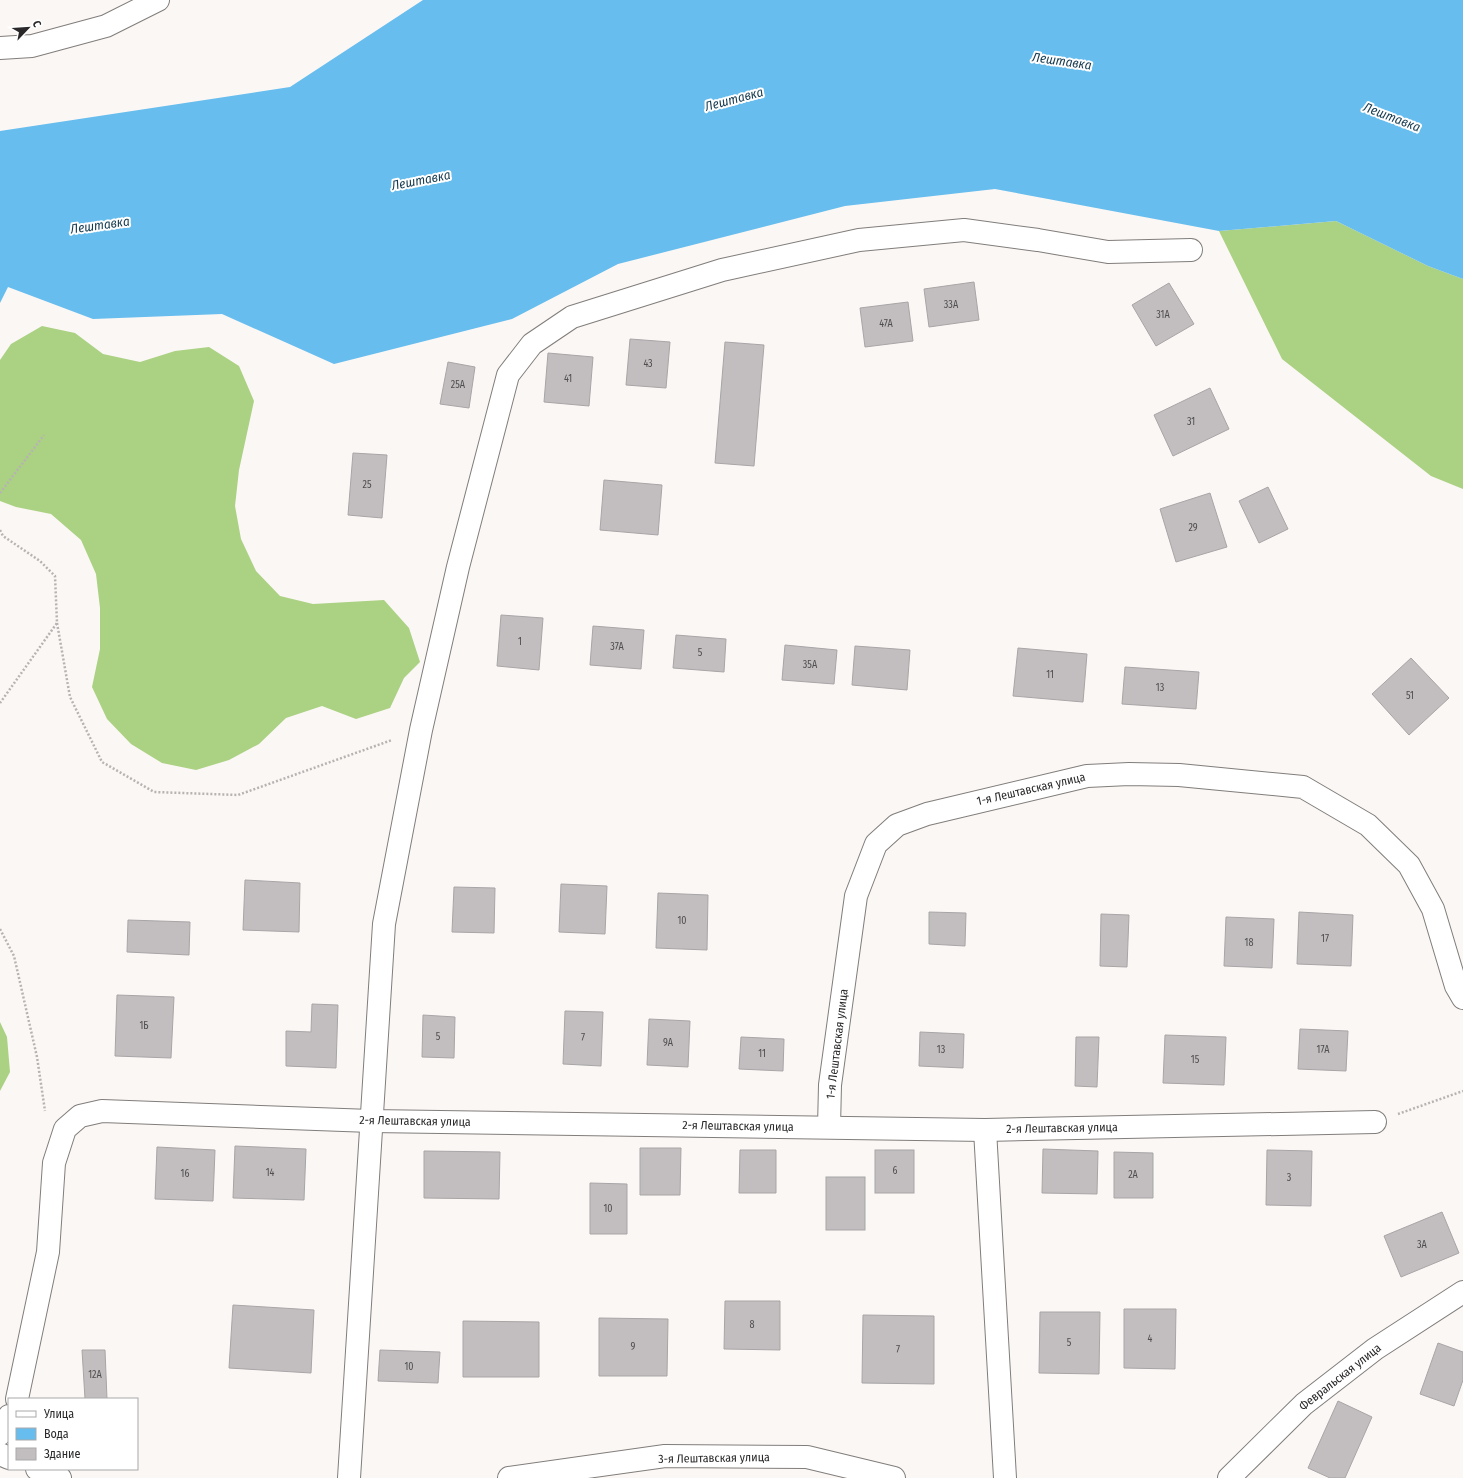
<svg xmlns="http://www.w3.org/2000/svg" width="1463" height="1478" font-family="'Fira Sans Condensed',sans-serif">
<rect width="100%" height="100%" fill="#fbf7f5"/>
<g fill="#abd183">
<polygon points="1336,221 1428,266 1463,279 1463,489 1431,476 1282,359 1219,231"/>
<polygon points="42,326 75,333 103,354 140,362 175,351 209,347 239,366 254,401 239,470 235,506 241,539 256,571 280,596 313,604 384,600 409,628 420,662 404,678 390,708 356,719 322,706 286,718 259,744 229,760 196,770 162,763 131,744 107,719 92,687 100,649 100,608 96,574 81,540 51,514 16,507 0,501 0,360 11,344"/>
<polygon points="0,1022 7,1037 10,1072 0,1091"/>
</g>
<polygon fill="#66bdee" points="423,0 1463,0 1463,279 1428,266 1336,221 1219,231 995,189 845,206 618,264 512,319 334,364 222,314 93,319 8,287 0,303 0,131 290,87"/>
<g fill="#c2bec0" stroke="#a8a5a7">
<polygon points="974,282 979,320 929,327 924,289"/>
<polygon points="1169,283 1194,324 1156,346 1132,305"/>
<polygon points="908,302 913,341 865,347 860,308"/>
<polygon points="630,339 670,342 666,388 626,385"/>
<polygon points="725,342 764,345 754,466 715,463"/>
<polygon points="548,353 593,357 589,406 544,402"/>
<polygon points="448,362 475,367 469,408 440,404"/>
<polygon points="1210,388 1229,429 1173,456 1154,415"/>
<polygon points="353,453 387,455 382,518 348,515"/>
<polygon points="604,480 662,485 658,535 600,530"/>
<polygon points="1268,487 1288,529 1259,543 1239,501"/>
<polygon points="1210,493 1227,547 1176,562 1160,509"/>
<polygon points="501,615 543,618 539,670 497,666"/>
<polygon points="593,626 644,630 641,669 590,665"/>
<polygon points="676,635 726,639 724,672 673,668"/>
<polygon points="785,645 837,650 834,684 782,680"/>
<polygon points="855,646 910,650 907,690 852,685"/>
<polygon points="1018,648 1087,654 1083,702 1013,696"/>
<polygon points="1411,658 1449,698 1409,735 1372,694"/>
<polygon points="1125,667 1199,672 1196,709 1122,704"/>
<polygon points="245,880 300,883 299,932 243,930"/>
<polygon points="561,884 607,886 605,934 559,932"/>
<polygon points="454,887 495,888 494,933 452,932"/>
<polygon points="658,893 708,895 707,950 656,948"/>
<polygon points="929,912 966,913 965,946 929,944"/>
<polygon points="1299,912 1353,915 1351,966 1297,964"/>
<polygon points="1101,914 1129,915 1127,967 1100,966"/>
<polygon points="1226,917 1274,919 1272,968 1224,966"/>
<polygon points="128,920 190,922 189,955 127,952"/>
<polygon points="117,995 174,997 171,1058 115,1056"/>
<polygon points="312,1004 338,1005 336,1068 286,1066 286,1031 311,1032"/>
<polygon points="565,1011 603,1012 601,1066 563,1064"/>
<polygon points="423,1015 455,1017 454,1058 422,1057"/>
<polygon points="649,1019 690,1021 688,1067 647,1065"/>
<polygon points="1300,1029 1348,1031 1346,1071 1298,1069"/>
<polygon points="920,1032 964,1034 963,1068 919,1066"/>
<polygon points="1165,1035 1226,1037 1224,1085 1163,1083"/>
<polygon points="741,1037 784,1039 783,1071 739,1069"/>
<polygon points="1076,1037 1099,1037 1097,1087 1075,1086"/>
<polygon points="235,1146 306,1149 304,1200 233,1198"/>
<polygon points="157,1147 215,1150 213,1201 155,1199"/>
<polygon points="640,1148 681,1148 680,1195 640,1195"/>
<polygon points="1043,1149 1098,1151 1097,1194 1042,1193"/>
<polygon points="740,1150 776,1150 776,1193 739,1193"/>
<rect x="875" y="1150" width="39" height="43"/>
<polygon points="1267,1150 1312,1151 1311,1206 1266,1205"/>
<polygon points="424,1151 500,1152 499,1199 424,1198"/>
<polygon points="1114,1152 1153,1153 1153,1198 1114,1198"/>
<rect x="826" y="1177" width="39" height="53"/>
<polygon points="590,1183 627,1184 627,1234 590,1234"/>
<polygon points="1442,1212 1459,1253 1401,1277 1384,1236"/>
<polygon points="725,1301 780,1301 780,1350 724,1349"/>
<polygon points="233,1305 314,1310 311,1373 229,1368"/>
<polygon points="1124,1309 1176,1309 1175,1369 1124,1368"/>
<polygon points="1040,1312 1100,1312 1099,1374 1039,1373"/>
<polygon points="863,1315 934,1316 934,1384 862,1383"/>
<polygon points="599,1318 668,1319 667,1376 599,1376"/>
<polygon points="463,1321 539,1322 539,1377 463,1377"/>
<polygon points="1438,1343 1463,1352 1463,1380 1454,1406 1420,1394"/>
<polygon points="82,1350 105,1350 107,1399 85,1399"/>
<polygon points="380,1350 440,1352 438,1383 378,1381"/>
<polygon points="1338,1401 1372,1417 1345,1478 1330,1478 1308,1468"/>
</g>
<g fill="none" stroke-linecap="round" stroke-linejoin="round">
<defs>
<g id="minor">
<polyline points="0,48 32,46 106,26 158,0"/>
<polyline points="829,1127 830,1085 856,896 876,844 897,825 927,814 1087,776 1129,774 1179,775 1303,787 1368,825 1409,865 1433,909 1456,986 1463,998"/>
<polyline points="985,1130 1005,1478"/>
<polyline points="17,1399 48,1252 54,1163 65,1129 80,1116 102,1111 371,1121 985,1130 1375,1122"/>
<polyline points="0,1434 9,1416"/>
<polyline points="0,1454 9,1458"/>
<polyline points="37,1469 60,1478"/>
<polyline points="349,1478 384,924 421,730 458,567 508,375 532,344 572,317 722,270 859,240 964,230 1038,240 1108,252 1191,250"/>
<polyline points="509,1478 665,1456 807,1457 894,1478"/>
<polyline points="1229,1478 1304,1404 1375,1349 1463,1292"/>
</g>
</defs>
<use href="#minor" stroke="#807d7b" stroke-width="24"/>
<g stroke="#b7b3b2" stroke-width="2.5" stroke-dasharray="2 2" stroke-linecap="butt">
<polyline points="0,493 44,435"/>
<polyline points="0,530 3,536 40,561 55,576 57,623 0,703"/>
<polyline points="57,623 70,697 102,762 154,792 238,795 392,740"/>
<polyline points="0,929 14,956 37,1057 45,1111"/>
<polyline points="1398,1114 1463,1091"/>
</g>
<use href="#minor" stroke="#fff" stroke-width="22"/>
</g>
<g text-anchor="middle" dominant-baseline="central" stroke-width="4" stroke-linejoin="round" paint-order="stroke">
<g font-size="10" fill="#504e4e">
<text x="951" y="305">33А</text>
<text x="1163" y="315">31A</text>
<text x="886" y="324">47А</text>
<text x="648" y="364">43</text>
<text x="568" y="379">41</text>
<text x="458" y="385">25А</text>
<text x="1191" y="422">31</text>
<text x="367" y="485">25</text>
<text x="1193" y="528">29</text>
<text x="520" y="642">1</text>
<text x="617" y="647">37А</text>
<text x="700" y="653">5</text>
<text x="810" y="665">35А</text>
<text x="1050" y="675">11</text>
<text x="1160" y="688">13</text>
<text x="1410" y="696">51</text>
<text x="682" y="921">10</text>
<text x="1325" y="939">17</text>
<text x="1249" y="943">18</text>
<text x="144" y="1026">1Б</text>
<text x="438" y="1037">5</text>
<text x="583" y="1038">7</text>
<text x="668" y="1043">9А</text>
<text x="941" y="1050">13</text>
<text x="1323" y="1050">17А</text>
<text x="762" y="1054">11</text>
<text x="1195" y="1060">15</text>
<text x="895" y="1171">6</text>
<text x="270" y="1173">14</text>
<text x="185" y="1174">16</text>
<text x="1133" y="1175">2А</text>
<text x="1289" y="1178">3</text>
<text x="608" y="1209">10</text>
<text x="1422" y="1245">3А</text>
<text x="752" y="1325">8</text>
<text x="1150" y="1339">4</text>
<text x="1069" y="1343">5</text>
<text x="633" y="1347">9</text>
<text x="898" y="1350">7</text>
<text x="409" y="1367">10</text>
<text x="95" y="1375">12А</text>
</g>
<g font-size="12" fill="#2a2828" stroke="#fff">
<text transform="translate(1031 789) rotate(-13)">1-я Лештавская улица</text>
<text transform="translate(837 1044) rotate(-83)">1-я Лештавская улица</text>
<text transform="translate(415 1121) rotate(1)">2-я Лештавская улица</text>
<text transform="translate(738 1126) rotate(1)">2-я Лештавская улица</text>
<text transform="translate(1062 1128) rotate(-1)">2-я Лештавская улица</text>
<text transform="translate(1340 1377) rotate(-38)">Февральская улица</text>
<text transform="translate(714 1458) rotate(-1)">3-я Лештавская улица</text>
</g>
<g font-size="13" font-style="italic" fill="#163b50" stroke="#fff">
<text transform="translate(1062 61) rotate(8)">Лештавка</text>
<text transform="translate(734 99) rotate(-15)">Лештавка</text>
<text transform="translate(1392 117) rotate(21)">Лештавка</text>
<text transform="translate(421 180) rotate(-11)">Лештавка</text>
<text transform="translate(100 225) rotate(-8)">Лештавка</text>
</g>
</g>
<rect x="8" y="1398" width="130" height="72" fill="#ffffff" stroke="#aaa9a9"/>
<rect x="16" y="1411" width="20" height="6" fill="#ffffff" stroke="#aaa9a9"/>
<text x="44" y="1418" font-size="12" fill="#2a2828">Улица</text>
<rect x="16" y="1428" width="20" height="12" fill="#66bdee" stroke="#aaa9a9"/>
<text x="44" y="1438" font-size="12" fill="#2a2828">Вода</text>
<rect x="16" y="1448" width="20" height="12" fill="#c2bec0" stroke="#aaa9a9"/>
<text x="44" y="1458" font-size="12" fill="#2a2828">Здание</text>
<g transform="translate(28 28) rotate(65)" stroke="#ffffff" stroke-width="3" paint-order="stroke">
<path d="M0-3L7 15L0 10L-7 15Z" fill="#2a2828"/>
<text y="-6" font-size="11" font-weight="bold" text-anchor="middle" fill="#2a2828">С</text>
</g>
</svg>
